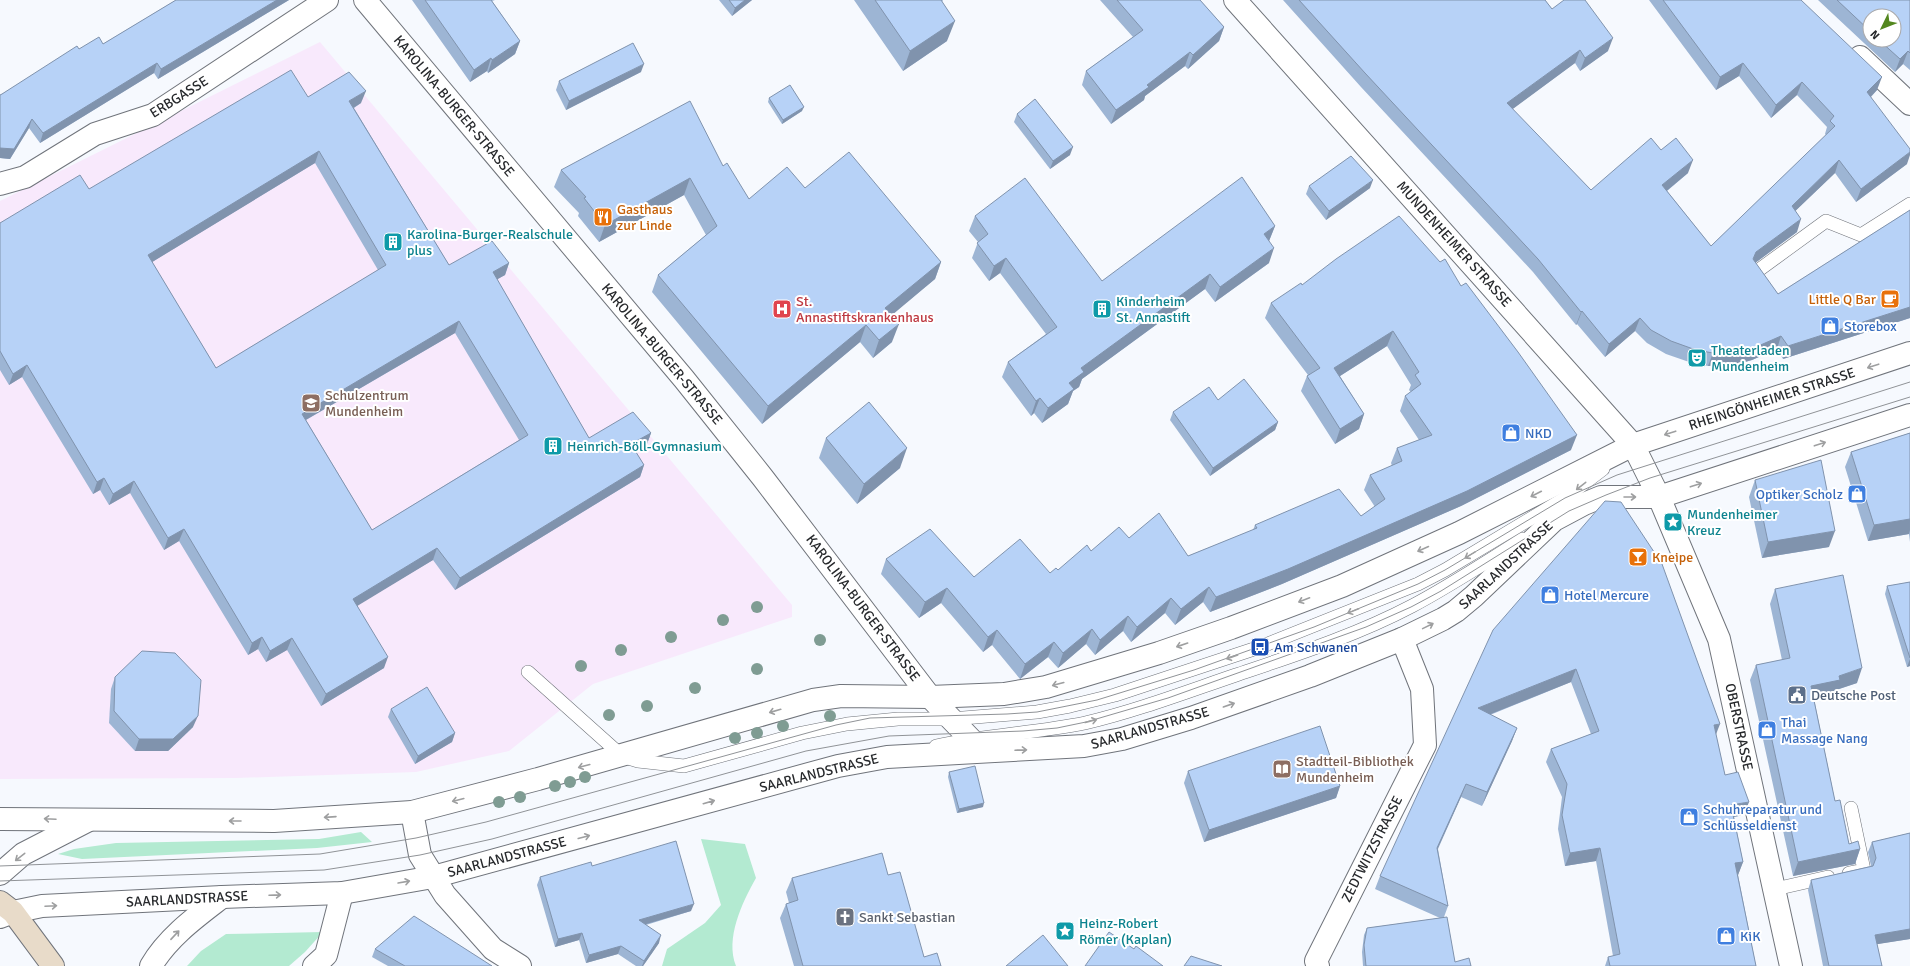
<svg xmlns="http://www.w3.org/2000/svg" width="1910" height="966" font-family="Signika,sans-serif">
<rect width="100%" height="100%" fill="#f6f9fe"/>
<polygon fill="#f8e9fc" points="320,42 792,605 792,617 593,684 509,751 416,772 236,778 0,779 0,201"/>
<g fill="#b3ead1">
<polygon points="361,832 372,842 317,848 82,859 58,854 74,849 116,843 319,839"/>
<path d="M 701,839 L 745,844 L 756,878 C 742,903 725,938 736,966 L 662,966 L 667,949 L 705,923 L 721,905 Z"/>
<polygon points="323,932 305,952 289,966 187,966 201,951 226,934"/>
</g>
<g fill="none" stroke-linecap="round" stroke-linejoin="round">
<defs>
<g id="service">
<polyline points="1756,272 1826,221 1861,235 1910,204"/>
<polyline points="528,672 622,756 638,761 684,766 802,733 847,724 898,719 951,719 1037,712 1070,706 1115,695 1260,647 1418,584 1445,570 1565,498 1603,469"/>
<path d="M 936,746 C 985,735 1036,733 1085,723 C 1136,711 1186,692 1236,675 C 1295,655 1357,635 1412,606 C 1450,586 1486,562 1523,539"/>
<polyline points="1849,873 1864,870 1851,808"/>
<polyline points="1775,889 1828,877"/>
</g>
<g id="minor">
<polyline points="365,0 684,379 763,478 930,697 982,751"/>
<polyline points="1235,0 1633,445 1659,497 1719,639 1791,966"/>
<polyline points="1860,57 1910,104"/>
<polyline points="0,184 25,177 95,134 153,115 327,0"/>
<polyline points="412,812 420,855 445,895 493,949 520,966"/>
<polyline points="314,966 326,955 342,893"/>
<polyline points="1318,966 1316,961 1425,745 1422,689 1402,639"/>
</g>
<g id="tertiary">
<polyline points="0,819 274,821 412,812 538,779 813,700 841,696 930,697 1004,694 1046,687 1159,653 1231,628 1342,586 1459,533 1633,445 1910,353"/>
<polyline points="0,874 23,854 87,821"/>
<polyline points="0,917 13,912 42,906 222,897 342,893 433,877 838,766 887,757 1084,746 1122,739 1191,718 1310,676 1402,639 1443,619 1456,611 1474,596 1554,520 1584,504 1601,497 1659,497 1910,415"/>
<path d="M 151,966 C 168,937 196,917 222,897"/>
</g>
<polyline id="secondary" points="0,902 13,912 53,966"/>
</defs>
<use href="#service" stroke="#70747b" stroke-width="14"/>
<use href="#minor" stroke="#70747b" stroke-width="24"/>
<use href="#tertiary" stroke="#70747b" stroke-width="24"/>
<use href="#secondary" stroke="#70747b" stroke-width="24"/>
<use href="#service" stroke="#fff" stroke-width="13"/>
<use href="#minor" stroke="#fff" stroke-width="22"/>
<use href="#tertiary" stroke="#fff" stroke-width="22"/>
<use href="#secondary" stroke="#e8dbc9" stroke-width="22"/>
<g stroke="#909397" stroke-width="1">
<polyline points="0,866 320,854 416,838 486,822 836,725 870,718 1007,714 1037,712 1097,700 1194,670 1314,627 1418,584 1445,570 1565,498 1617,475 1910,382"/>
<polyline points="0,881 324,870 420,855 492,839 806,751 889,736 1023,731 1057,728 1086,722 1168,698 1366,627 1411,607 1441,591 1569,511 1606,495 1650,478 1910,397"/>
</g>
</g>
<g fill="#7f9c93">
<circle cx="757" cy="607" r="6"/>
<circle cx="723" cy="620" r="6"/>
<circle cx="671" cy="637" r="6"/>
<circle cx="820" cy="640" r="6"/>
<circle cx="621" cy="650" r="6"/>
<circle cx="581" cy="666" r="6"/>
<circle cx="757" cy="669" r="6"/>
<circle cx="695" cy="688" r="6"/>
<circle cx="647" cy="706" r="6"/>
<circle cx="609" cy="715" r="6"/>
<circle cx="830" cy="716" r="6"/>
<circle cx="783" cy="726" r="6"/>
<circle cx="757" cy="733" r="6"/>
<circle cx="735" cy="738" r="6"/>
<circle cx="585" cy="777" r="6"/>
<circle cx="570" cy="782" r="6"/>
<circle cx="555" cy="786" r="6"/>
<circle cx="520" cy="797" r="6"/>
<circle cx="499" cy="802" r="6"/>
</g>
<g fill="#9db5d4" fill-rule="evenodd">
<polygon points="176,0 289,0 158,79 154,73 40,143 29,128 10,159 0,158 0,95 2,94 79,49 103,44"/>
<polygon points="412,0 495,0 492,1 520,41 515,54 488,73 487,71 470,82"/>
<polygon points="719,0 752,0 732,16"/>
<polygon points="854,0 943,0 942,2 947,41 903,71"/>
<polygon points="1100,0 1200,0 1224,27 1219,41 1188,69 1185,66 1145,96 1144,100 1111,124 1082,85 1086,71 1133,37"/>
<polygon points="1283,0 1545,0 1552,9 1608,51 1580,71 1575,63 1512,109 1591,190 1661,150 1688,173 1667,191 1711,246 1826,135 1825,134 1827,127 1797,95 1771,118 1739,76 1716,90 1649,0 1801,0 1877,90 1871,97 1907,164 1856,202 1835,173 1795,211 1797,232 1755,263 1778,294 1910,210 1910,318 1783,359 1777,349 1752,360 1734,365 1708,366 1692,363 1666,354 1647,343 1635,331 1605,357 1577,324 1576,325 1533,272 1361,87"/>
<path d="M 1818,0 L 1910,0 L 1910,70 L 1903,64 L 1895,72 ZM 1870,16 L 1894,40 L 1870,40 Z"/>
<polygon points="641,72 566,110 556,90 559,81"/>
<path d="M 308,97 L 361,103 L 354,108 L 449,265 L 509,263 L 505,275 L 497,279 L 589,438 L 651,433 L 647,444 L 635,451 L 644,465 L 640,477 L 455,590 L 433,560 L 357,605 L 384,668 L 321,706 L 287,650 L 266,662 L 258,649 L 248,655 L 179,541 L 164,550 L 130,493 L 109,505 L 100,490 L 93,494 L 22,377 L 9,385 L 0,370 L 0,223 L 89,189 ZM 315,163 L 378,270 L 216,368 L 152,262 ZM 455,333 L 519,440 L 372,530 L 306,420 Z"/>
<polygon points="769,98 802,111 782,124 768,102"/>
<polygon points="1017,114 1070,155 1050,169 1014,122"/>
<polygon points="723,166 749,199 805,188 941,262 935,279 891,315 892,342 873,358 860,342 762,424 652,292 658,275 706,235 684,195 599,242 578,216 579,213 554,187 561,170"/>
<polygon points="1309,186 1370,188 1326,220 1306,194"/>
<polygon points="975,216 1102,281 1275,226 1269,241 1269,263 1215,302 1205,289 1082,379 1079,387 1073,391 1068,404 1042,423 1034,413 1031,416 1002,377 1008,362 1046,334 1000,273 989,281 972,258 978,242 969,231"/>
<polygon points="1302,285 1461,286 1571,450 1461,506 1282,584 1210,612 1203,602 1175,625 1165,613 1131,642 1123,631 1095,655 1086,644 1058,668 1048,657 1020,679 992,645 983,652 941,603 919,618 881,574 886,559 974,577 1050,573 1058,570 1091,551 1129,538 1188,556 1253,530 1255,525 1361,516 1375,507 1364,490 1370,475 1392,466 1391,463 1397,448 1419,440 1400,411 1405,396 1411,392 1409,390 1411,385 1387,346 1340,376 1364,414 1359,429 1335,444 1301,391 1307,376 1308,375 1265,318 1271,303"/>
<polygon points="1218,400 1278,422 1275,430 1210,476 1170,420 1173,412"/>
<polygon points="1910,433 1910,542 1909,534 1868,541 1845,467 1851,452"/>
<polygon points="826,438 900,468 857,504 819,458"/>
<polygon points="1755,480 1829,547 1762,558 1749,497"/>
<polygon points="1605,501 1716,735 1725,775 1744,815 1734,817 1743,862 1738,875 1756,966 1605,966 1608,957 1613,956 1596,861 1565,866 1558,829 1562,797 1546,762 1551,749 1591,734 1571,682 1490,715 1517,728 1512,741 1482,806 1461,797 1438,849 1448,906 1444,917 1455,962 1471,966 1363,966 1362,952 1364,935 1367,928 1440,918 1375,889 1380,876"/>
<polygon points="1910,582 1910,666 1907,667 1885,594 1887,586"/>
<polygon points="1775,589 1857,683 1836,690 1835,694 1814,699 1835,801 1849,844 1860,849 1855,864 1793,876 1750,680 1756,665 1782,660 1770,604"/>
<polygon points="115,677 193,727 168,751 135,751 109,723 111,689"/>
<polygon points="391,709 455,733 452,742 415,764 388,717"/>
<polygon points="1188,771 1340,786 1336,798 1204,842 1184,783"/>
<polygon points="949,772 983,807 957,813 948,777"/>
<polygon points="1910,833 1910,939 1877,944 1882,966 1823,966 1808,890 1811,880 1871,866 1868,852 1872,842"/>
<polygon points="592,866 691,911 646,925 659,943 643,966 636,966 618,954 586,963 579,940 555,947 537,885 540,877"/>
<polygon points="888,875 924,957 941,966 794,966 780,918 786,904 789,903 786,892 792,878"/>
<polygon points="375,949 492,966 388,966 372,957"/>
</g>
<g fill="#8093ad">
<polygon points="277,0 289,0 158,79 161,69"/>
<polygon points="745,0 752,0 732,16 735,8"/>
<polygon points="955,21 947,41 903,71 910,51"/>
<polygon points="1224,27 1219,41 1188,69 1193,55"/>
<polygon points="1613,38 1608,51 1580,71 1585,58"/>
<polygon points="520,41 515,54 488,73 492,60"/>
<polygon points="1580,50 1575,63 1502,117 1507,103"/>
<polygon points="1908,51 1903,64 1895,72 1900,59"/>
<polygon points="1190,52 1185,66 1145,96 1144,100 1111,124 1116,110 1147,85"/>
<polygon points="491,58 487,71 470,82 474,70"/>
<polygon points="157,63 154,73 40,143 43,133"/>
<polygon points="1743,63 1739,76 1716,90 1720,77"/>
<polygon points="644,64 641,72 566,110 569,101"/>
<polygon points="1882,77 1877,90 1863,105 1867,92"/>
<polygon points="1802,82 1797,95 1771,118 1776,105"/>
<polygon points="366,91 361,103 345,113 349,101"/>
<polygon points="804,107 802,111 782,124 783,120"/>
<polygon points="32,119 29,128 10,159 0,158 0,148"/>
<polygon points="1073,147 1070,155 1050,169 1053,161"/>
<polygon points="319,151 315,163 144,267 148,255"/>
<polygon points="1910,152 1910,155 1907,164 1856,202 1861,189"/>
<polygon points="1693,160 1688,173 1658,198 1662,185"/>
<polygon points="1839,160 1835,173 1787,219 1792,206"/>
<polygon points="690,178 684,195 599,242 605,225"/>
<polygon points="1373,180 1370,188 1326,220 1329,211"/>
<polygon points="1801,219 1797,232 1751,266 1753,259 1756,252"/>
<polygon points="1275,226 1269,241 1264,234"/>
<polygon points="1274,248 1269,263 1215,302 1220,287"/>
<polygon points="1006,258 1000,273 989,281 994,266"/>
<polygon points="941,262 935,279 879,326 885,308"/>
<polygon points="509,263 505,275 489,284 493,272"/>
<polygon points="1210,274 1205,289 1082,379 1079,387 1073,391 1068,404 1042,423 1048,408 1081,368"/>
<polygon points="1910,307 1910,318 1783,359 1788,346"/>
<polygon points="1582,311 1577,324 1576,325 1581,312"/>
<polygon points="1640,318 1635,331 1605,357 1609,344"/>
<polygon points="459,321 455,333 297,425 302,414"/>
<polygon points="899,324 892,342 873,358 879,340"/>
<polygon points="866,325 860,342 762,424 768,406"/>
<polygon points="1393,331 1387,346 1329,383 1334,368"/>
<polygon points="1781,336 1777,349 1752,360 1734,365 1708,366 1713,353"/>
<polygon points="27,365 22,377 9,385 13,374"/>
<polygon points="1040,398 1034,413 1031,416 1036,401"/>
<polygon points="1364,414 1359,429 1335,444 1340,429"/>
<polygon points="1278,422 1275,430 1210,476 1213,468"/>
<polygon points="651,433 647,444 626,455 631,444"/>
<polygon points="1577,435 1571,450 1461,506 1282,584 1210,612 1216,597"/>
<polygon points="907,448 900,468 857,504 864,484"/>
<polygon points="644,465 640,477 455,590 460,578"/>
<polygon points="104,478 100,490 93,494 97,482"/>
<polygon points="134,481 130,493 109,505 113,494"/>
<polygon points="1910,519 1910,530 1909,534 1868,541 1874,525"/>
<polygon points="184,529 179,541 164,550 168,538"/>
<polygon points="1835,531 1829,547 1762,558 1768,542"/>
<polygon points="437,548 433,560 349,611 353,599"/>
<polygon points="1209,587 1203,602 1175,625 1181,609"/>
<polygon points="947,588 941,603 919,618 925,602"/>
<polygon points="1171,598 1165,613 1131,642 1137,627"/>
<polygon points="1128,616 1123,631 1095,655 1100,640"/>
<polygon points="1092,629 1086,644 1058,668 1063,653"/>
<polygon points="997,630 992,645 983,652 988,637"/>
<polygon points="262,637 258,649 248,655 252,643"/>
<polygon points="292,638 287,650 266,662 270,651"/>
<polygon points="1054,642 1048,657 1020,679 1025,664"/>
<polygon points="388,657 384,668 321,706 326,694"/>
<polygon points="1910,659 1910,666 1907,667"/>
<polygon points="1862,668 1857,683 1836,690 1835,694 1806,700 1811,686"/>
<polygon points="1576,669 1571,682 1473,721 1478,708"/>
<polygon points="198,716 193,727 168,751 135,751 139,739"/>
<polygon points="1720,724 1715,737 1714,725"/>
<polygon points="1517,728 1512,741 1482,806 1487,792"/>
<polygon points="455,733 452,742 415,764 418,756"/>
<polygon points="1466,784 1461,797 1432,861 1437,848"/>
<polygon points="1340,786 1336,798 1204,842 1209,830"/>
<polygon points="1749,802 1744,815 1727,818 1731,805"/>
<polygon points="984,803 983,807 957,813 959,809"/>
<polygon points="1600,848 1596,861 1565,866 1570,853"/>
<polygon points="1860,849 1855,864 1793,876 1798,862"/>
<polygon points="1743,862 1738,875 1730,877 1735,863"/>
<polygon points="694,904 691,911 636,927 639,920"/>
<polygon points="1910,929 1910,939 1872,945 1875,935"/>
<polygon points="582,933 579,940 555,947 558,939"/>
<polygon points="661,935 659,943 643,966 642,966 644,961"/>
<polygon points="621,946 618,954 586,963 589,955"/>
</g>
<g fill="#b7d2f7" stroke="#8093ad" fill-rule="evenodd">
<polygon points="176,0 277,0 161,69 157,63 43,133 32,119 14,149 0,148 0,95 2,94 77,46 79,49 99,37 103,44"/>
<polygon points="425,0 491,0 520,41 492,60 491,58 474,70"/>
<polygon points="729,0 745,0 735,8"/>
<polygon points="875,0 941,0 955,21 910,51"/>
<polygon points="1117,0 1200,0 1224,27 1193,55 1190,52 1147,85 1149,87 1116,110 1086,71 1143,30"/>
<polygon points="1299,0 1545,0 1552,9 1564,0 1585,0 1613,38 1585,58 1580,50 1507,103 1591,190 1651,138 1661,150 1676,138 1693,160 1662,185 1711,246 1835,126 1830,121 1834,116 1802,82 1776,105 1743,63 1720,77 1663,0 1801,0 1882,77 1867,92 1910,149 1910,152 1861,189 1839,160 1792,206 1801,219 1756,252 1753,259 1778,294 1910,210 1910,307 1788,346 1781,336 1756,347 1739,352 1713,353 1696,350 1671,341 1651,330 1640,318 1609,344 1582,311 1581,312 1538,259 1365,73"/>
<polygon points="1837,0 1910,0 1910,53 1908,51 1900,59 1879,40 1894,40 1894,16 1870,16 1870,31"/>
<polygon points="633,43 644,64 569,101 559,81"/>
<path d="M 291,70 L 308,97 L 349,72 L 366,91 L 349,101 L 449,265 L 492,241 L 509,263 L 493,272 L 589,438 L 633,412 L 651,433 L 631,444 L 644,465 L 460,578 L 437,548 L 353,599 L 388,657 L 326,694 L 292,638 L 270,651 L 262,637 L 252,643 L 184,529 L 168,538 L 134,481 L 113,494 L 104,478 L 97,482 L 27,365 L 13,374 L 0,351 L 0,223 L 80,175 L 89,189 ZM 319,151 L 386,265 L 216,368 L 148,255 ZM 459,321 L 528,435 L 372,530 L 302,414 Z"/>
<polygon points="790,85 804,107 783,120 769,98"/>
<polygon points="1035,99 1073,147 1053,161 1017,114"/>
<polygon points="690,101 723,166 727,163 749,199 787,167 805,188 849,152 941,262 885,308 899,324 879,340 866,325 768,406 658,275 717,226 690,178 605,225 584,198 586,197 561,170"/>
<polygon points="1351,156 1373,180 1329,211 1309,186"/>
<polygon points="1242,177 1275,226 1264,234 1274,248 1220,287 1210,274 1081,368 1084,372 1069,383 1074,389 1048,408 1040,398 1036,401 1008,362 1057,327 1006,258 994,266 977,243 988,234 975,216 1025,178 1102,281"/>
<polygon points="1399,216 1440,262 1445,259 1461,286 1466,283 1518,352 1577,435 1467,491 1288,569 1216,597 1209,587 1181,609 1171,598 1137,627 1128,616 1100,640 1092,629 1063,653 1054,642 1025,664 997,630 988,637 947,588 925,602 886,559 930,529 974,577 1020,539 1050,573 1056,568 1058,570 1087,545 1091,551 1119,527 1129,538 1159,513 1188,556 1257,528 1255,525 1339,489 1361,516 1385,499 1370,475 1402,461 1397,448 1432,435 1405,396 1421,384 1415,375 1419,372 1393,331 1334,368 1364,414 1340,429 1307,376 1320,368 1271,303 1301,283 1302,285 1336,259"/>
<polygon points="1244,379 1278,422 1213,468 1173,412 1209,387 1218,400"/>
<polygon points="869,402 907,448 864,484 826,438"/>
<polygon points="1910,433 1910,519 1874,525 1851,452"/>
<polygon points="1821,460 1835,531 1768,542 1755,480"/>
<polygon points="1605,501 1621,502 1662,564 1720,724 1714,725 1725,775 1738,772 1749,802 1731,805 1743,862 1735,863 1756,966 1610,966 1608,957 1620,954 1600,848 1570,853 1562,815 1567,784 1551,749 1599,731 1576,669 1478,708 1517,728 1487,792 1466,784 1437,848 1448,906 1380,876 1493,630"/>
<polygon points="1843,575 1862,668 1839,676 1840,680 1811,686 1835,801 1840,800 1849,844 1858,841 1860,849 1798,862 1756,665 1790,658 1775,589"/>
<polygon points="1910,582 1910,658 1887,586"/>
<polygon points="142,651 175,653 201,680 198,716 173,739 139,739 114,711 115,677"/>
<polygon points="427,687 455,733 418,756 391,709"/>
<polygon points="1320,726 1340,786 1209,830 1188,771"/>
<polygon points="975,766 984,803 959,809 949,772"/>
<polygon points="1910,833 1910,929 1875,935 1882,966 1829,966 1811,880 1873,866 1876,858 1872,842"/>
<polygon points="676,841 694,904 639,920 661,935 644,961 621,946 589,955 582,933 558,939 540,877 591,862 592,866"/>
<polygon points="882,853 888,875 900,872 924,957 937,953 941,966 803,966 786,904 798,900 792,878"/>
<polygon points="414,916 492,966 405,966 375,949"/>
<polygon points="1447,917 1455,962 1469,958 1471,966 1366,966 1364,945 1367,928"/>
<polygon points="1109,932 1134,949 1136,946 1163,966 1085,966"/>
<polygon points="1043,935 1068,966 1006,966"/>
<polygon points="1191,956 1222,966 1184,966"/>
</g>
<defs><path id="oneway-shaft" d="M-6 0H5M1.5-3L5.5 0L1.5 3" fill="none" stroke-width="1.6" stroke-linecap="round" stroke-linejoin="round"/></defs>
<g stroke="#9e9fa0">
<use href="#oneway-shaft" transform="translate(1873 366) rotate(162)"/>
<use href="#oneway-shaft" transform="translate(1670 433) rotate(162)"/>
<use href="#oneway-shaft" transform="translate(1820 444) rotate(-18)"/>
<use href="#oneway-shaft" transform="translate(1696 485) rotate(-18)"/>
<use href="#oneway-shaft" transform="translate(1581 486) rotate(142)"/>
<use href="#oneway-shaft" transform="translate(1536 494) rotate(153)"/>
<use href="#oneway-shaft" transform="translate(1630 497)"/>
<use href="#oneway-shaft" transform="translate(1423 549) rotate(156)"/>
<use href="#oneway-shaft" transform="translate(1470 555) rotate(149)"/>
<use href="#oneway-shaft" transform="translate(1304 600) rotate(159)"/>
<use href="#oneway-shaft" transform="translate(1353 611) rotate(158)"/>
<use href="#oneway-shaft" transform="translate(1428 626) rotate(-26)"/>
<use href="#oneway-shaft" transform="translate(1182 645) rotate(161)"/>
<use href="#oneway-shaft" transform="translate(1232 657) rotate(161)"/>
<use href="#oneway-shaft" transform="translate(1058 684) rotate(165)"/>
<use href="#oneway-shaft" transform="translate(1229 705) rotate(-19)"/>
<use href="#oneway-shaft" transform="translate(775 711) rotate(164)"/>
<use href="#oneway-shaft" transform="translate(1091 721) rotate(-14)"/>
<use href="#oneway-shaft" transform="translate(1021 750) rotate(-2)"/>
<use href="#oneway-shaft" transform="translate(584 766) rotate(165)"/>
<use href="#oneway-shaft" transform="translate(458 800) rotate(166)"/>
<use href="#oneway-shaft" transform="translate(709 802) rotate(-16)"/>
<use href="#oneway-shaft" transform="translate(330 817) rotate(176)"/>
<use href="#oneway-shaft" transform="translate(50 819) rotate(-177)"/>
<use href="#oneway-shaft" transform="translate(235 821) rotate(-180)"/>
<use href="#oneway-shaft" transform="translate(584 837) rotate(-15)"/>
<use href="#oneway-shaft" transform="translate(20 857) rotate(142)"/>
<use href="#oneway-shaft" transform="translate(404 882) rotate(-10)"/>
<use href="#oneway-shaft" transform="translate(275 895) rotate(-2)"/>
<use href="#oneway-shaft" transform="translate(51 906) rotate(-3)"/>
<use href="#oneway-shaft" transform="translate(175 935) rotate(-47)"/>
</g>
<defs>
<symbol id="restaurant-square" viewBox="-11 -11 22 22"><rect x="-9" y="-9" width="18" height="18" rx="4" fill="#e8710a" stroke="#fff"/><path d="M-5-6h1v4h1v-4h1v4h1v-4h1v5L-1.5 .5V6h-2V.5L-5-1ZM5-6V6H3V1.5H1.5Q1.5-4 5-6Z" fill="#fff"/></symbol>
<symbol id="building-square" viewBox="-11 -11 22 22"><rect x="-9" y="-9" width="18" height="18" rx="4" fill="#0f9aa8" stroke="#fff"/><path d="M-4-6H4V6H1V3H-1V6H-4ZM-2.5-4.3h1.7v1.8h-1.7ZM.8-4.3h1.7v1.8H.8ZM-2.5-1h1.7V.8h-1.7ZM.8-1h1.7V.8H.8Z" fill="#fff"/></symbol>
<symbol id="cafe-square" viewBox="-11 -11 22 22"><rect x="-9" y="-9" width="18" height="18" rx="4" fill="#e8710a" stroke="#fff"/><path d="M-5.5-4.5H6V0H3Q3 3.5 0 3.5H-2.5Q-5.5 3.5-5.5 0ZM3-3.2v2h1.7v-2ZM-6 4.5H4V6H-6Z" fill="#fff"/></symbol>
<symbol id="hospital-square" viewBox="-11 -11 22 22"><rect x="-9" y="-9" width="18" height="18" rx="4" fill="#e0444e" stroke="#fff"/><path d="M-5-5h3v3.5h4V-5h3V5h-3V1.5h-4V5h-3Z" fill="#fff"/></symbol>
<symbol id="shop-square" viewBox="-11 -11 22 22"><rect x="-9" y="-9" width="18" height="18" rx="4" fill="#3f7fe0" stroke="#fff"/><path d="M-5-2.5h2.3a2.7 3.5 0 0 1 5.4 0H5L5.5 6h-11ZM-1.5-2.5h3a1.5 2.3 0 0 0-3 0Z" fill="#fff"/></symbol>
<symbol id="theatre-square" viewBox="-11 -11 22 22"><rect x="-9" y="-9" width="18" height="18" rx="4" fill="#0f9aa8" stroke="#fff"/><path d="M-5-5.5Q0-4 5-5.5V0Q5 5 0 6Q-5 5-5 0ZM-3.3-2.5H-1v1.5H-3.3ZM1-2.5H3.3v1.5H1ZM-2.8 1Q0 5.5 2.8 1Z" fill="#fff"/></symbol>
<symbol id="school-square" viewBox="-11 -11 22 22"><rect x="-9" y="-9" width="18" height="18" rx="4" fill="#8d6e63" stroke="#fff"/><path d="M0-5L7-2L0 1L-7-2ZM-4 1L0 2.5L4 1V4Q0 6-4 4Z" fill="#fff"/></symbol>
<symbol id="sight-square" viewBox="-11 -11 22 22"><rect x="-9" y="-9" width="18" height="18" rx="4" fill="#0f9aa8" stroke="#fff"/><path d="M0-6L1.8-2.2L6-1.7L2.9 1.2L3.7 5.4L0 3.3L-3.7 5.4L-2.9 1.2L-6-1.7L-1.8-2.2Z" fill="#fff"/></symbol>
<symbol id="bar-square" viewBox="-11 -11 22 22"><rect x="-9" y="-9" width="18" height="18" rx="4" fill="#e8710a" stroke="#fff"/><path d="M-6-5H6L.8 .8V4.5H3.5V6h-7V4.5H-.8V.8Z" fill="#fff"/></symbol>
<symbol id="bus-square" viewBox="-11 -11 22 22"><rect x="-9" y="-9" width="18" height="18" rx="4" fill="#1a4fb4" stroke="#fff"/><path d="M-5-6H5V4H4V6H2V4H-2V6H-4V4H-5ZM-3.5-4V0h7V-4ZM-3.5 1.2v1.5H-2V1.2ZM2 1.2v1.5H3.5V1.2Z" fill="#fff"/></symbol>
<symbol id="civic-square" viewBox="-11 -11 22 22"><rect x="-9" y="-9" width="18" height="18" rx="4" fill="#5c6f8a" stroke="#fff"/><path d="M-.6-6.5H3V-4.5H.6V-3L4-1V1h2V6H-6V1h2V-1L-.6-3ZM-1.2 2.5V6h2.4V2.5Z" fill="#fff"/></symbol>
<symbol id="library-square" viewBox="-11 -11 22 22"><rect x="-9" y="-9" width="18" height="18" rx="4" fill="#8d6e63" stroke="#fff"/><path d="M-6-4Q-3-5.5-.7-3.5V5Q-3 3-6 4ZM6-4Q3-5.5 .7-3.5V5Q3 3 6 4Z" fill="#fff"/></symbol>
<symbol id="church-square" viewBox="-11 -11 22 22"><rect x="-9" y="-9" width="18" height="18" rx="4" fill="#6b7280" stroke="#fff"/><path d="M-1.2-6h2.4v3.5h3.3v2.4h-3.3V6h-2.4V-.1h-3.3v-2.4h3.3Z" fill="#fff"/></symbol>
</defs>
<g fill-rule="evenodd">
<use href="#restaurant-square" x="592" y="206" width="22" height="22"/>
<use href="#building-square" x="382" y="231" width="22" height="22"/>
<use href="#cafe-square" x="1879" y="288" width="22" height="22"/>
<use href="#hospital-square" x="771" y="298" width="22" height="22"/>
<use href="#building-square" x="1091" y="298" width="22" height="22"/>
<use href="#shop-square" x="1819" y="315" width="22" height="22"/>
<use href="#theatre-square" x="1686" y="347" width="22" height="22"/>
<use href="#school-square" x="300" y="392" width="22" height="22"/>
<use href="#shop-square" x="1500" y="422" width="22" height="22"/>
<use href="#building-square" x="542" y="435" width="22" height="22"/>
<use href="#shop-square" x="1846" y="483" width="22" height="22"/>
<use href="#sight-square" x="1662" y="511" width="22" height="22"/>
<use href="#bar-square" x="1627" y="546" width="22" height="22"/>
<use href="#shop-square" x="1539" y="584" width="22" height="22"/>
<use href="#bus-square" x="1249" y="636" width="22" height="22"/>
<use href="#civic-square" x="1786" y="684" width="22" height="22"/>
<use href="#shop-square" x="1756" y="719" width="22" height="22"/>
<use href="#library-square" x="1271" y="758" width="22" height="22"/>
<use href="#shop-square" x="1678" y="806" width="22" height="22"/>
<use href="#church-square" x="834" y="906" width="22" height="22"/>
<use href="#sight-square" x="1054" y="920" width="22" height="22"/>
<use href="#shop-square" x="1715" y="925" width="22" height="22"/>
</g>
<g text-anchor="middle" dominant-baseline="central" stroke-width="4" stroke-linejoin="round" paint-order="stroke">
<g font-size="14" fill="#27292c" stroke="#fff">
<text transform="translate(179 97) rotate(-32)">ERBGASSE</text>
<text transform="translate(454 106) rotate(50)">KAROLINA-BURGER-STRASSE</text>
<text transform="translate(1454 244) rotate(48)">MUNDENHEIMER STRASSE</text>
<text transform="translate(662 354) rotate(50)">KAROLINA-BURGER-STRASSE</text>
<text transform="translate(1772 399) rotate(-18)">RHEINGÖNHEIMER STRASSE</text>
<text transform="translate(1506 565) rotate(-43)">SAARLANDSTRASSE</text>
<text transform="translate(863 608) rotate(53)">KAROLINA-BURGER-STRASSE</text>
<text transform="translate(1739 727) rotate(78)">OBERSTRASSE</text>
<text transform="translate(1150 728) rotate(-16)">SAARLANDSTRASSE</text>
<text transform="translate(819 773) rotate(-14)">SAARLANDSTRASSE</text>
<text transform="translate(1372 849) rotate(-63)">ZEDTWITZSTRASSE</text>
<text transform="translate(507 857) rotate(-15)">SAARLANDSTRASSE</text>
<text transform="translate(187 899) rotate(-3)">SAARLANDSTRASSE</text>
</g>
<g font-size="14" fill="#c56008" stroke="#fff" text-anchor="start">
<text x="617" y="209">Gasthaus<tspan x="617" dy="16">zur Linde</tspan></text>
<text x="1876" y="299" text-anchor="end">Little Q Bar</text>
<text x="1652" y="557">Kneipe</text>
</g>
<g font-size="14" fill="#0d838f" stroke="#fff" text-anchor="start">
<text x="407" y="234">Karolina-Burger-Realschule<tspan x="407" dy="16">plus</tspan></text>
<text x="1116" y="301">Kinderheim<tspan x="1116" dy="16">St. Annastift</tspan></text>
<text x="1711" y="350">Theaterladen<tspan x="1711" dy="16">Mundenheim</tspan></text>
<text x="567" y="446">Heinrich-Böll-Gymnasium</text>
<text x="1687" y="514">Mundenheimer<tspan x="1687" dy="16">Kreuz</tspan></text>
<text x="1079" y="923">Heinz-Robert<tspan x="1079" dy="16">Römer (Kaplan)</tspan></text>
</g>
<g font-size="14" fill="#be3a42" stroke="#fff" text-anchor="start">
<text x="796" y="301">St.<tspan x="796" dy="16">Annastiftskrankenhaus</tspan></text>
</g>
<g font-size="14" fill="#366cbe" stroke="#fff" text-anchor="start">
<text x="1844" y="326">Storebox</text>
<text x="1525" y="433">NKD</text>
<text x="1843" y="494" text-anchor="end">Optiker Scholz</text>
<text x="1564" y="595">Hotel Mercure</text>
<text x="1781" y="722">Thai<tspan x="1781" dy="16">Massage Nang</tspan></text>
<text x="1703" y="809">Schuhreparatur und<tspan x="1703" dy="16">Schlüsseldienst</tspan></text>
<text x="1740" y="936">KiK</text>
</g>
<g font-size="14" fill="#785e54" stroke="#fff" text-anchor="start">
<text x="325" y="395">Schulzentrum<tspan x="325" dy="16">Mundenheim</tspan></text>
<text x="1296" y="761">Stadtteil-Bibliothek<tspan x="1296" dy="16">Mundenheim</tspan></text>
</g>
<g font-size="14" fill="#164399" stroke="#fff" text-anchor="start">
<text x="1274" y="647">Am Schwanen</text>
</g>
<g font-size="14" fill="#4e5e75" stroke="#fff" text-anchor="start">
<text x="1811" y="695">Deutsche Post</text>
</g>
<g font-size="14" fill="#5b616d" stroke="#fff" text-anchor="start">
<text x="859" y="917">Sankt Sebastian</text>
</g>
</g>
<g transform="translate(1882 28) rotate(227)"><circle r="19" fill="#ffffff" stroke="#a9a9ab"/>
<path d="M0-3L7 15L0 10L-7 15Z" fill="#53871e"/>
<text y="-6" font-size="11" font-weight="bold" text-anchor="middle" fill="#27292c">N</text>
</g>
</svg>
